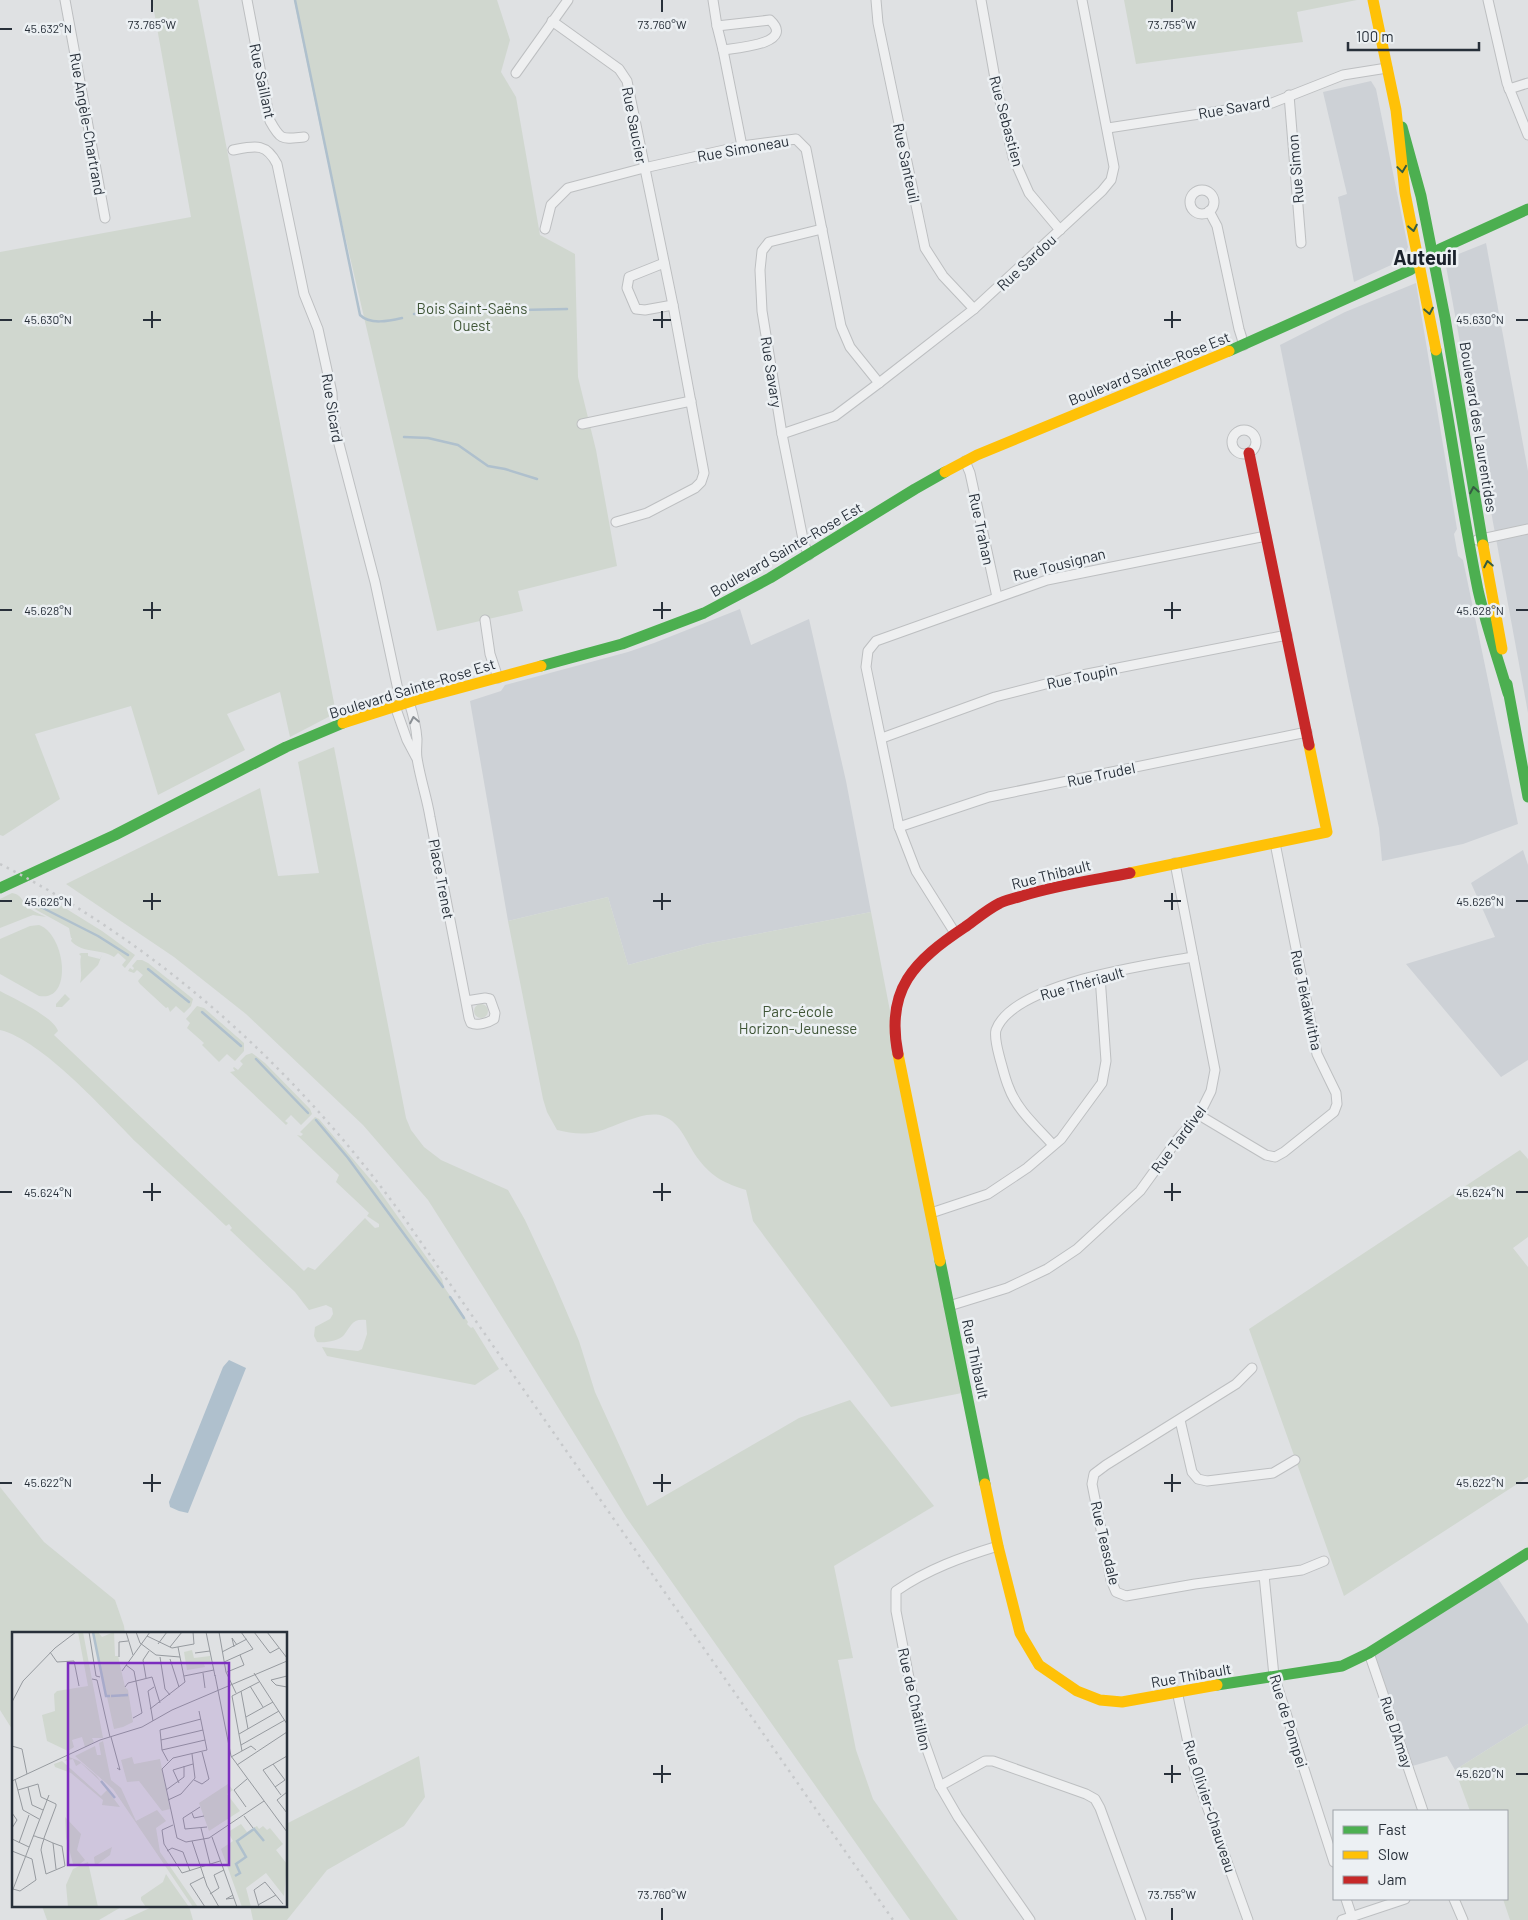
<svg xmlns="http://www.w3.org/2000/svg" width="1528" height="1920" font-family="Barlow,sans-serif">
<rect width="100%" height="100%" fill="#dfe1e3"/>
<g fill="#cdd1d6">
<polygon points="1371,81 1376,89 1408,247 1402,260 1354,282 1338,197 1347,194 1323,92"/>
<polygon points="1486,243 1528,471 1528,713 1446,266 1451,257"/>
<polygon points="1416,283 1457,529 1454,534 1458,556 1463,560 1518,824 1463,844 1382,861 1379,828 1350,691 1280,345 1345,312"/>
<polygon points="740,609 751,645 809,619 846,781 871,912 705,944 628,965 608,897 508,921 470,701 501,691 505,685 628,652 654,643"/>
<polygon points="1523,850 1528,865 1528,1060 1501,1077 1406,964 1495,937 1471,883"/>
<polygon points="1495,1574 1528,1624 1528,1724 1455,1770 1447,1756 1409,1767 1369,1653"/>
</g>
<g fill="#d0d7cf">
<polygon points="152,0 198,0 336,713 290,737 280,692 227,714 245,750 158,795 131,706 35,734 60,799 3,836 0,835 0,252 191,217"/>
<polygon points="294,0 497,0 510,40 501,72 516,97 540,235 575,254 578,377 596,450 617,566 518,591 523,611 437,631 323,141"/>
<polygon points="1124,0 1357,0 1297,12 1303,42 1136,64"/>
<polygon points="334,747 406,1118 411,1130 424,1147 441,1160 508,1190 525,1220 553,1280 579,1341 595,1392 647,1506 799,1418 850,1400 934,1506 834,1566 853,1658 838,1660 856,1750 873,1799 958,1920 910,1920 626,1517 484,1288 428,1200 363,1125 246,1014 174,957 66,884 260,788 278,876 319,873 298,762"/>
<path d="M 12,893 C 21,894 22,901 27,906 C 32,911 40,914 46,917 L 33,915 L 0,928 L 0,899 Z"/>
<path d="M 608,897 L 628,965 L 705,944 L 871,912 L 895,1037 L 967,1392 L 891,1407 L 753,1221 L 746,1190 C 725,1183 713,1178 699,1160 C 687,1145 682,1123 663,1116 C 645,1109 613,1128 596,1132 C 583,1135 569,1133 557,1130 L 547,1112 L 543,1099 L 508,921 Z"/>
<path d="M 29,898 L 52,900 L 102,931 L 135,955 L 125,968 L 122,965 L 126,960 L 118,953 L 114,957 C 100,948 83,954 71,941 L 72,938 L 71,938 L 69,928 L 31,907 L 27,902 Z"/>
<path d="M 39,925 C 65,934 74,1002 39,996 L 0,974 L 0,939 L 30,926 Z"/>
<path d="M 81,953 L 88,953 L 88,956 L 100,959 L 102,955 L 98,965 L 80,983 C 83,974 79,964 81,956 L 79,954 Z"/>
<polygon points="137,960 142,960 148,963 193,999 191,1006 184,1013 176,1006 170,1012 168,1007 166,1008 140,984 138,981 143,975 137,970 134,973 128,971 130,968 133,970 134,968 132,966"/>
<path d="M 0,991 C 13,998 54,1017 58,1031 L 54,1035 L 304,1271 L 308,1267 L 315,1270 L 365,1218 L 375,1228 L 379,1227 L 379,1224 L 367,1216 L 369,1213 L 336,1182 L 339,1175 L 297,1135 L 301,1136 L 303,1134 L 300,1132 L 315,1117 L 319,1119 L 376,1186 L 442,1279 L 444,1287 L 468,1322 L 467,1324 L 471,1328 L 473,1327 L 499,1369 L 475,1385 L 327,1356 L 322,1347 L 358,1351 L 362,1349 L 367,1334 L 366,1320 C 352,1318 351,1326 344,1335 C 339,1341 325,1343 317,1342 L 314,1336 L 315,1327 L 330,1319 L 333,1314 L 332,1308 L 326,1305 L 309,1310 L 295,1292 L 230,1230 L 232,1228 L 229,1224 L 226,1226 C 197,1198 166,1171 137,1143 C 105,1111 42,1040 0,1030 Z"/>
<polygon points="65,994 70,999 62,1007 56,1007 56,1004"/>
<circle cx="481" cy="1011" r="7"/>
<polygon points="197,1006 204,1008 244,1043 244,1051 235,1061 227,1054 219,1062 202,1045 204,1043 187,1028 190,1023 186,1019"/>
<polygon points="252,1053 265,1063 310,1109 312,1114 301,1125 291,1115 285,1121 288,1123 286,1125 230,1072 235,1071 233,1068 234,1067 238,1070 243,1064 240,1061 246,1055"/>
<polygon points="1520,1150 1528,1159 1528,1237 1513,1248 1528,1267 1528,1477 1344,1596 1249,1329"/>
<polygon points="0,1487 44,1542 115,1600 124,1626 125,1634 14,1634 14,1736 12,1729 0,1710"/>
<polygon points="1528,1724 1528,1920 1510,1920 1503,1899 1507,1899 1507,1811 1470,1811 1455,1770"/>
<polygon points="419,1756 425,1797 404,1826 327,1870 287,1920 253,1920 250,1906 286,1906 286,1824"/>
<polygon points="42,1906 123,1906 99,1920 47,1920"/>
<polygon points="154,1906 189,1906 193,1920 124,1920"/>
</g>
<polygon fill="#afc0cd" points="229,1360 246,1368 188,1513 179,1511 170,1507 169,1502 223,1367"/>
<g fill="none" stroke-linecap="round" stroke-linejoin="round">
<g stroke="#afc0cd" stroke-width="2.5">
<path d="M 295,0 L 360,315 C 370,325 389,321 402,318"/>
<polyline points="414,314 430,313 464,303 501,312 521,310 567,309"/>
<polyline points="404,437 428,438 458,445 488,466 505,469 537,479"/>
<polyline points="33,903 98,936 128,955"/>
<polyline points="148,969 189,1002"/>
<polyline points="202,1012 241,1046"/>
<polyline points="256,1059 308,1113"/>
<polyline points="316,1120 348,1158 443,1287"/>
<polyline points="450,1297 464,1318"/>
</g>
<defs>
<g id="street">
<polyline points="65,0 105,218"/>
<path d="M 247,0 L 270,121 C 281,141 282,139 304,137"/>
<polyline points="713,0 717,26 723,50 742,146"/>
<polyline points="876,0 878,23 925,248 943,276 974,309"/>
<polyline points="981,0 996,84 1013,157 1029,193 1060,230"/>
<polyline points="1488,0 1507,83 1528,135"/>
<polyline points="552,21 619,69 627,81 673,305 704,473 701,482 695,488 647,513 616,522"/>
<path d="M 717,26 L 770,20 C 796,44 736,48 723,50"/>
<polyline points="516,73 568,0"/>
<polyline points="1509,89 1528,83"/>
<polyline points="1289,95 1301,243"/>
<polyline points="1108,128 1272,103 1343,75 1387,68"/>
<path d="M 233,150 C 254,146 266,142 277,164 L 304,294 L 318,329 L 332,393 L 333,421 L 375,582 L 401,704"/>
<circle cx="1202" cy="202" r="12"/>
<polyline points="1209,211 1217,226 1239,329 1244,345"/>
<polyline points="545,229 551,205 568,188 644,168 742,146 796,139 806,149 841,326 850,347 879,383"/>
<polyline points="664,263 629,277 627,288 636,309 645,310 673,305"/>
<polyline points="582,424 691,401"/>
<circle cx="1244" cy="442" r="12"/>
<polyline points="782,434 835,416 879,383 974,309 1102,191 1111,180 1114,167 1082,0"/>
<polyline points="965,461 970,473 997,597"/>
<polyline points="1477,540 1528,529"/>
<polyline points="809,555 804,544 782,434 762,311 760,270 762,251 769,242 822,229"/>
<polyline points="485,620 490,654 498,678"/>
<path d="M 409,702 C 413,714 416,726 417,739 C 417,745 416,752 417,758 C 420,778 427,798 430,817 C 442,877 453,937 465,997 L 469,1018 L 471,1023 C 477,1026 488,1023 494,1019 L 495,1013 L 490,999 L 485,998 L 466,1001"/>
<polyline points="395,706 407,740 416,757"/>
<polyline points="882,738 995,697 1077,676 1287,635"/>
<polyline points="899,827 989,797 1307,732"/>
<polyline points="955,933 916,871 899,827 866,667 868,651 876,641 1047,580 1266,536"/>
<polyline points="1199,1115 1266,1155 1275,1157 1284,1152 1334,1112 1337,1104 1336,1093 1317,1054 1275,843"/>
<path d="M 1053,1145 C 1038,1128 1017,1110 1009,1088 C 1005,1079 1003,1069 1000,1059 C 998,1051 994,1038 996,1030 C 1013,983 1148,965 1193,957"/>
<polyline points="931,1213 988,1194 1027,1168 1061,1139 1102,1083 1106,1061 1100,976"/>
<polyline points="949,1306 1007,1288 1047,1269 1077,1249 1140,1191 1177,1140 1199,1115 1211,1091 1215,1070 1175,863"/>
<polyline points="1252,1368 1236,1384 1106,1465 1094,1474 1092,1484 1111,1580 1116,1592 1126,1596 1195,1584 1302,1570 1324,1561"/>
<polyline points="1180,1420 1192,1472 1198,1479 1207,1481 1273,1473 1295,1460"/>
<path d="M 998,1546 C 962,1557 928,1569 896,1591 L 896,1611 L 918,1724 L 940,1786 L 958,1817 L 1030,1920"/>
<polyline points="1264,1575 1274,1676 1334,1862"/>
<polyline points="1369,1653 1423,1811"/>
<polyline points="1177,1691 1190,1752 1199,1784 1248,1920"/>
<polyline points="940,1786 985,1761 993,1761 1086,1794 1095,1799 1100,1808 1141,1920"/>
<polyline points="1346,1899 1352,1917"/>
<polyline points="1454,1899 1463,1920"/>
<polyline points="1342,1920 1405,1899"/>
</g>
</defs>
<use href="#street" stroke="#bdbfc1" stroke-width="11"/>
<use href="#street" stroke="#eeeff0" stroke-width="9"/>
<g stroke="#4caf50" stroke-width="11">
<polyline points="1402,127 1421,196 1445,318 1483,545"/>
<path d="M 1436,350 C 1451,430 1462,511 1478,590 C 1486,625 1498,659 1508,693"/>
<polyline points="1229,351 1410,270 1440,249 1528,209"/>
<polyline points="541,666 622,644 704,613 770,578 915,489 945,472"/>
<polyline points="1507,684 1528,797"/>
<polyline points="0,888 115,835 286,747 343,723"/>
<polyline points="940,1261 985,1484"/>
<polyline points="1217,1685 1342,1666 1369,1653 1528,1553"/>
</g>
<g stroke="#ffc107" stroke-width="11">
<polyline points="1373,0 1396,110 1405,193 1436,350"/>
<polyline points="945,472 977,455 1229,351"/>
<polyline points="1483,545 1502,649"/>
<polyline points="343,723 415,700 541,666"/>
<polyline points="1130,873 1327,832 1309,745"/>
<polyline points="898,1054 940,1261"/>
<polyline points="985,1484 998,1546 1020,1633 1039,1665 1077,1691 1100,1700 1122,1702 1217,1685"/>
</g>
<g stroke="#c62828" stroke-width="11">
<polyline points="1249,453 1309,745"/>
<path d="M 898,1054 C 885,989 914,961 965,927 C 976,919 988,909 1000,903 C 1007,900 1015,898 1022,896 C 1057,885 1094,880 1130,873"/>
</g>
<path stroke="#c7c9cb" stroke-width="2.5" stroke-dasharray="2.5 5" stroke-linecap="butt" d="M 0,864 C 161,946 296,1069 402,1215 L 893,1920"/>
</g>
<defs><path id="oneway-chevron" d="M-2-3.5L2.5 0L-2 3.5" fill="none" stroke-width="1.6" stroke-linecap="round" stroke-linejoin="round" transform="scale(1.25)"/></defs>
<g stroke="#355c42">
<use href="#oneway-chevron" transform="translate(1402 169) rotate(82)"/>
<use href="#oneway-chevron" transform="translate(1413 228) rotate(79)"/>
<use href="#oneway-chevron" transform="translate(1429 311) rotate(79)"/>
<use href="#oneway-chevron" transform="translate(1474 490) rotate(-100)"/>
<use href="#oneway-chevron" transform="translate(1488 564) rotate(-101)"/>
</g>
<use stroke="#8b9095" href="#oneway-chevron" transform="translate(414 720) rotate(-101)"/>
<path fill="none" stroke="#28303a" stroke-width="2" d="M 152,0 L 152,12M 662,0 L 662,12M 1172,0 L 1172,12M 0,29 L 12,29M 152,311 L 152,328M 662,311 L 662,328M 1172,311 L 1172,328M 0,320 L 12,320M 143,320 L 161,320M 653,320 L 671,320M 1164,320 L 1181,320M 1516,320 L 1528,320M 152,602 L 152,619M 662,602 L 662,619M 1172,602 L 1172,619M 0,610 L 12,610M 143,610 L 161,610M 653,610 L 671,610M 1164,610 L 1181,610M 1516,610 L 1528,610M 152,893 L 152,910M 662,893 L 662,910M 1172,893 L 1172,910M 0,901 L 12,901M 143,901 L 161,901M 653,901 L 671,901M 1164,901 L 1181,901M 1516,901 L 1528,901M 152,1183 L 152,1201M 662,1183 L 662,1201M 1172,1183 L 1172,1201M 0,1192 L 12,1192M 143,1192 L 161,1192M 653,1192 L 671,1192M 1164,1192 L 1181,1192M 1516,1192 L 1528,1192M 152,1474 L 152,1492M 662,1474 L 662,1492M 1172,1474 L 1172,1492M 0,1483 L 12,1483M 143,1483 L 161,1483M 653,1483 L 671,1483M 1164,1483 L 1181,1483M 1516,1483 L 1528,1483M 662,1765 L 662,1783M 1172,1765 L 1172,1783M 653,1774 L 671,1774M 1164,1774 L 1181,1774M 1516,1774 L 1528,1774M 662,1908 L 662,1920M 1172,1908 L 1172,1920"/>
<g text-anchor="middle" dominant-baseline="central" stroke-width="5" stroke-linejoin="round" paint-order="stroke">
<g font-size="15" fill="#28303a" stroke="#ecf0f3">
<text transform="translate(263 81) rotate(78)">Rue Saillant</text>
<text transform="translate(1234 107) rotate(-10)">Rue Savard</text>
<text transform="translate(1007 121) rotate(75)">Rue Sebastien</text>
<text transform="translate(88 124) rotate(80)">Rue Angèle-Chartrand</text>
<text transform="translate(635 125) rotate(79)">Rue Saucier</text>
<text transform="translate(743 148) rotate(-10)">Rue Simoneau</text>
<text transform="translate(907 163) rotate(78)">Rue Santeuil</text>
<text transform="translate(1295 169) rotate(-95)">Rue Simon</text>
<text transform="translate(1026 262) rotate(-43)">Rue Sardou</text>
<text transform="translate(1149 368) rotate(-22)">Boulevard Sainte-Rose Est</text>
<text transform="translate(772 372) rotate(81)">Rue Savary</text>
<text transform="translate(333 408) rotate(81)">Rue Sicard</text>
<text transform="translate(1479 427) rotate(81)">Boulevard des Laurentides</text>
<text transform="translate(982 529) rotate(78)">Rue Trahan</text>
<text transform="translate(786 549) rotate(-30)">Boulevard Sainte-Rose Est</text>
<text transform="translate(1059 564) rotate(-14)">Rue Tousignan</text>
<text transform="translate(1082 676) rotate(-12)">Rue Toupin</text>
<text transform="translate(412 688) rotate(-17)">Boulevard Sainte-Rose Est</text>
<text transform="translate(1101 774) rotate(-12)">Rue Trudel</text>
<text transform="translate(1051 874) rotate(-14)">Rue Thibault</text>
<text transform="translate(442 879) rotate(79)">Place Trenet</text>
<text transform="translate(1082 983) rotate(-16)">Rue Thériault</text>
<text transform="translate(1307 1000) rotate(78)">Rue Tekakwitha</text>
<text transform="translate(1178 1139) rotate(-53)">Rue Tardivel</text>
<text transform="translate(976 1359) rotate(78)">Rue Thibault</text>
<text transform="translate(1106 1543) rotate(77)">Rue Teasdale</text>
<text transform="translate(1191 1675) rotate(-10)">Rue Thibault</text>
<text transform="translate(915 1699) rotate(77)">Rue de Châtillon</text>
<text transform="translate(1289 1721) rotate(73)">Rue de Pompei</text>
<text transform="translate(1397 1732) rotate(72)">Rue D'Amay</text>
<text transform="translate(1210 1806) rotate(72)">Rue Olivier-Chauveau</text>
</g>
<g font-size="15" fill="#3f5536" stroke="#ecf0f3">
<text x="472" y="308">Bois Saint-Saëns<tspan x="472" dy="17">Ouest</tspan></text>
<text x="798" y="1011">Parc-école<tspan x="798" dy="17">Horizon-Jeunesse</tspan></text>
</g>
<g font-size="20" font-weight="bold" fill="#1a212b" stroke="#ecf0f3">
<text x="1425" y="257">Auteuil</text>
</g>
</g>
<g transform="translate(12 1632)">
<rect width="275" height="275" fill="#dfe1e3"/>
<path d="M 66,0 L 71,0 L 91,106 L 80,106 L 82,110 L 73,115 L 70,105 L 60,108 L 62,115 L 56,119 L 35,109 L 30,83 L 43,79 L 42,62 L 45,59 L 76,54 ZM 81,0 L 86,0 L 90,5 L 102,0 L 103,24 L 106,24 L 113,55 L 116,58 L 121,90 L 111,95 L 102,97 ZM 180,18 L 182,26 L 198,24 L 199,31 L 192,32 L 193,35 L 175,38 L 172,20 ZM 91,109 L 99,148 L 109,156 L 124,189 L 145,178 L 154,189 L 144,196 L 148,220 L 186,275 L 181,275 L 101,157 L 63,124 L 83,114 L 85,123 L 89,123 L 87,111 ZM 57,125 L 67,129 L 84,143 L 108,175 L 90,173 L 91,168 L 59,141 L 43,135 L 42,132 L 50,129 L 89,164 L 95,158 L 88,149 L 69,131 L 64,134 L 61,127 L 52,129 ZM 120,125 L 122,132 L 148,127 L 158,177 L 150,179 L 127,149 L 115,150 L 109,128 ZM 216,152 L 221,158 L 215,162 L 228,179 L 197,199 L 187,171 ZM 53,185 L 69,202 L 65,218 L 73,228 L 65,234 L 61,232 L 54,205 ZM 229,192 L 235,200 L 245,194 L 247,197 L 251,194 L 255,198 L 258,196 L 271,212 L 264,218 L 275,232 L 272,264 L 254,241 L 234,256 L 239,275 L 230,275 L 209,217 L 221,209 L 216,200 ZM 100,215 L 98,223 L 83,234 L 82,225 ZM 76,230 L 86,275 L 56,275 L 54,253 L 61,237 ZM 154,242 L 158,248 L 177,275 L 134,275 L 129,268 L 129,265 L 151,250 Z" fill="#d0d7cf"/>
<path fill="none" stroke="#afc0cd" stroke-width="2.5" d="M 81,0 L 94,64 L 98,64M 99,64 L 116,63M 89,149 L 103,166M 223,244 L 228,241 L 224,232 L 234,225 L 225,209 L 242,197 L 252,209"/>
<path fill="none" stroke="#969a9f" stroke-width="1" d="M 77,0 L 84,44 L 88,45M 114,0 L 121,23M 124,0 L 128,11 L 144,23 L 168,25M 194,0 L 203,44M 207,0 L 214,40 L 224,61M 242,0 L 258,21 L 267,16M 255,0 L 275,26M 135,4 L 160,16 L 182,12 L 181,0M 146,12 L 155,0M 158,15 L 170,0M 222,15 L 220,6 L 225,13M 38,20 L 45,30 L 62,29 L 67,54M 210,20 L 235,7M 183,21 L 198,19M 107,25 L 107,10 L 116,9M 148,25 L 153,57 L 158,63M 158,27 L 167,55M 212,30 L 241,17 L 229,0M 114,33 L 122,39 L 130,81 L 121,86M 110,39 L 138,0M 215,40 L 232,33 L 228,23M 191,41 L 193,56M 242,41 L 275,92M 203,43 L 219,124 L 275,200M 172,44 L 202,38M 275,44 L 259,48 L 264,53 L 275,55M 134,46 L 131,28 L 137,19M 80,47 L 85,48 L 98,105M 238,54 L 251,75M 113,55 L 116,51 L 140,45 L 148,71M 229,59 L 236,97M 0,70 L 11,49 L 43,16 L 64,0M 138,77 L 173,50 L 166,15M 187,79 L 195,118 L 161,126 L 150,137 L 165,206 L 174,210 L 197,206 L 252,169M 234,85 L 261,70M 141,89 L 136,59 L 142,55M 227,102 L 267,79M 99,105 L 108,138 L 105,136M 149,108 L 191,98M 229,113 L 273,88M 0,114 L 10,117 L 15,142M 150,118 L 193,108M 230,119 L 220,64 L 247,50M 219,125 L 239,114 L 244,118M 156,129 L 150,118 L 148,98 L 189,87M 261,132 L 273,148 L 263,155M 225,133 L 275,100M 3,147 L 11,178 L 27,187M 182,148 L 190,152 L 197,147 L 190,120M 0,149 L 88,108 L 130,95 L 160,78 L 275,29M 167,151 L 161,138 L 181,132M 16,155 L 20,173 L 31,178M 6,158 L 26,152 L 29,165 L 44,172 L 44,174 L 32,206 L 32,207 L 30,213 L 29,218 L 34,242 L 53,234 L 50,214 L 49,214 L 41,211 L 32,207 L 25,205 L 23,204 L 21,204M 154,158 L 172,145 L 172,134M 275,160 L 265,168 L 275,181M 269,163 L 251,138 L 275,124M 156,168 L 169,162 L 183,146 L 180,122M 188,175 L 171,186 L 173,197 L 195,195M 234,175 L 222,158 L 235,147M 0,181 L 5,188 L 0,196M 180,181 L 182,186 L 192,184M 232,184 L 241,196M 161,193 L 150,198 L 152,212 L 170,241 L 208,229M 189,196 L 198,232M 200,205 L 225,275M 0,207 L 17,215M 180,209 L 195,254 L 207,275M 7,211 L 17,183M 41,211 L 44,237M 0,219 L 20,227 L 24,248 L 8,259 L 1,257M 155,219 L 160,216 L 171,220 L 178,239M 192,245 L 178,252 L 193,275M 0,260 L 37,163M 198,262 L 207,256 L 202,243 L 212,238M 221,263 L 214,267 L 222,266M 246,273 L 264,263M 247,275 L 242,258 L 253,250 L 271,272"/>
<path fill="#7b2cbf" fill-opacity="0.15" stroke="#7b2cbf" stroke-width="2.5" d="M 56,31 L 217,31 L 217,233 L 56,233 Z"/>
<rect width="275" height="275" fill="none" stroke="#28303a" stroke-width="2.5"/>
</g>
<g font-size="12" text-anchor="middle" fill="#28303a" stroke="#ecf0f3" stroke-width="5" stroke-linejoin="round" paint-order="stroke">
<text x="152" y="29">73.765°W</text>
<text x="662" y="29">73.760°W</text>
<text x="1172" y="29">73.755°W</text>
<text x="48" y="33">45.632°N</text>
<text x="48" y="324">45.630°N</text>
<text x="1480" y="324">45.630°N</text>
<text x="48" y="615">45.628°N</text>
<text x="1480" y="615">45.628°N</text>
<text x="48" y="906">45.626°N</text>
<text x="1480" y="906">45.626°N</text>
<text x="48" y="1197">45.624°N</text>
<text x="1480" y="1197">45.624°N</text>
<text x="48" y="1487">45.622°N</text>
<text x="1480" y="1487">45.622°N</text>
<text x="1480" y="1778">45.620°N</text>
<text x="662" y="1899">73.760°W</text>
<text x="1172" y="1899">73.755°W</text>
</g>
<rect x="1333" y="1810" width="175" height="90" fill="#ecf0f3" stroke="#9ea3a9"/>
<rect x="1343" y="1826" width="25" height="8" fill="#4caf50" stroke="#9ea3a9"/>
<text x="1378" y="1835" font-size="15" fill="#28303a">Fast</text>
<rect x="1343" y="1851" width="25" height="8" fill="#ffc107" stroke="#9ea3a9"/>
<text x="1378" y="1860" font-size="15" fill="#28303a">Slow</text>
<rect x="1343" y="1876" width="25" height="8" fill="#c62828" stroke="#9ea3a9"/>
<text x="1378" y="1885" font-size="15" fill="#28303a">Jam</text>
<path d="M1348 42v8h131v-8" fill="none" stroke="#28303a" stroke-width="2.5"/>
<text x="1356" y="42" font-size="15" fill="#28303a" stroke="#ecf0f3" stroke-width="4" paint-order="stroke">100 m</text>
</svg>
